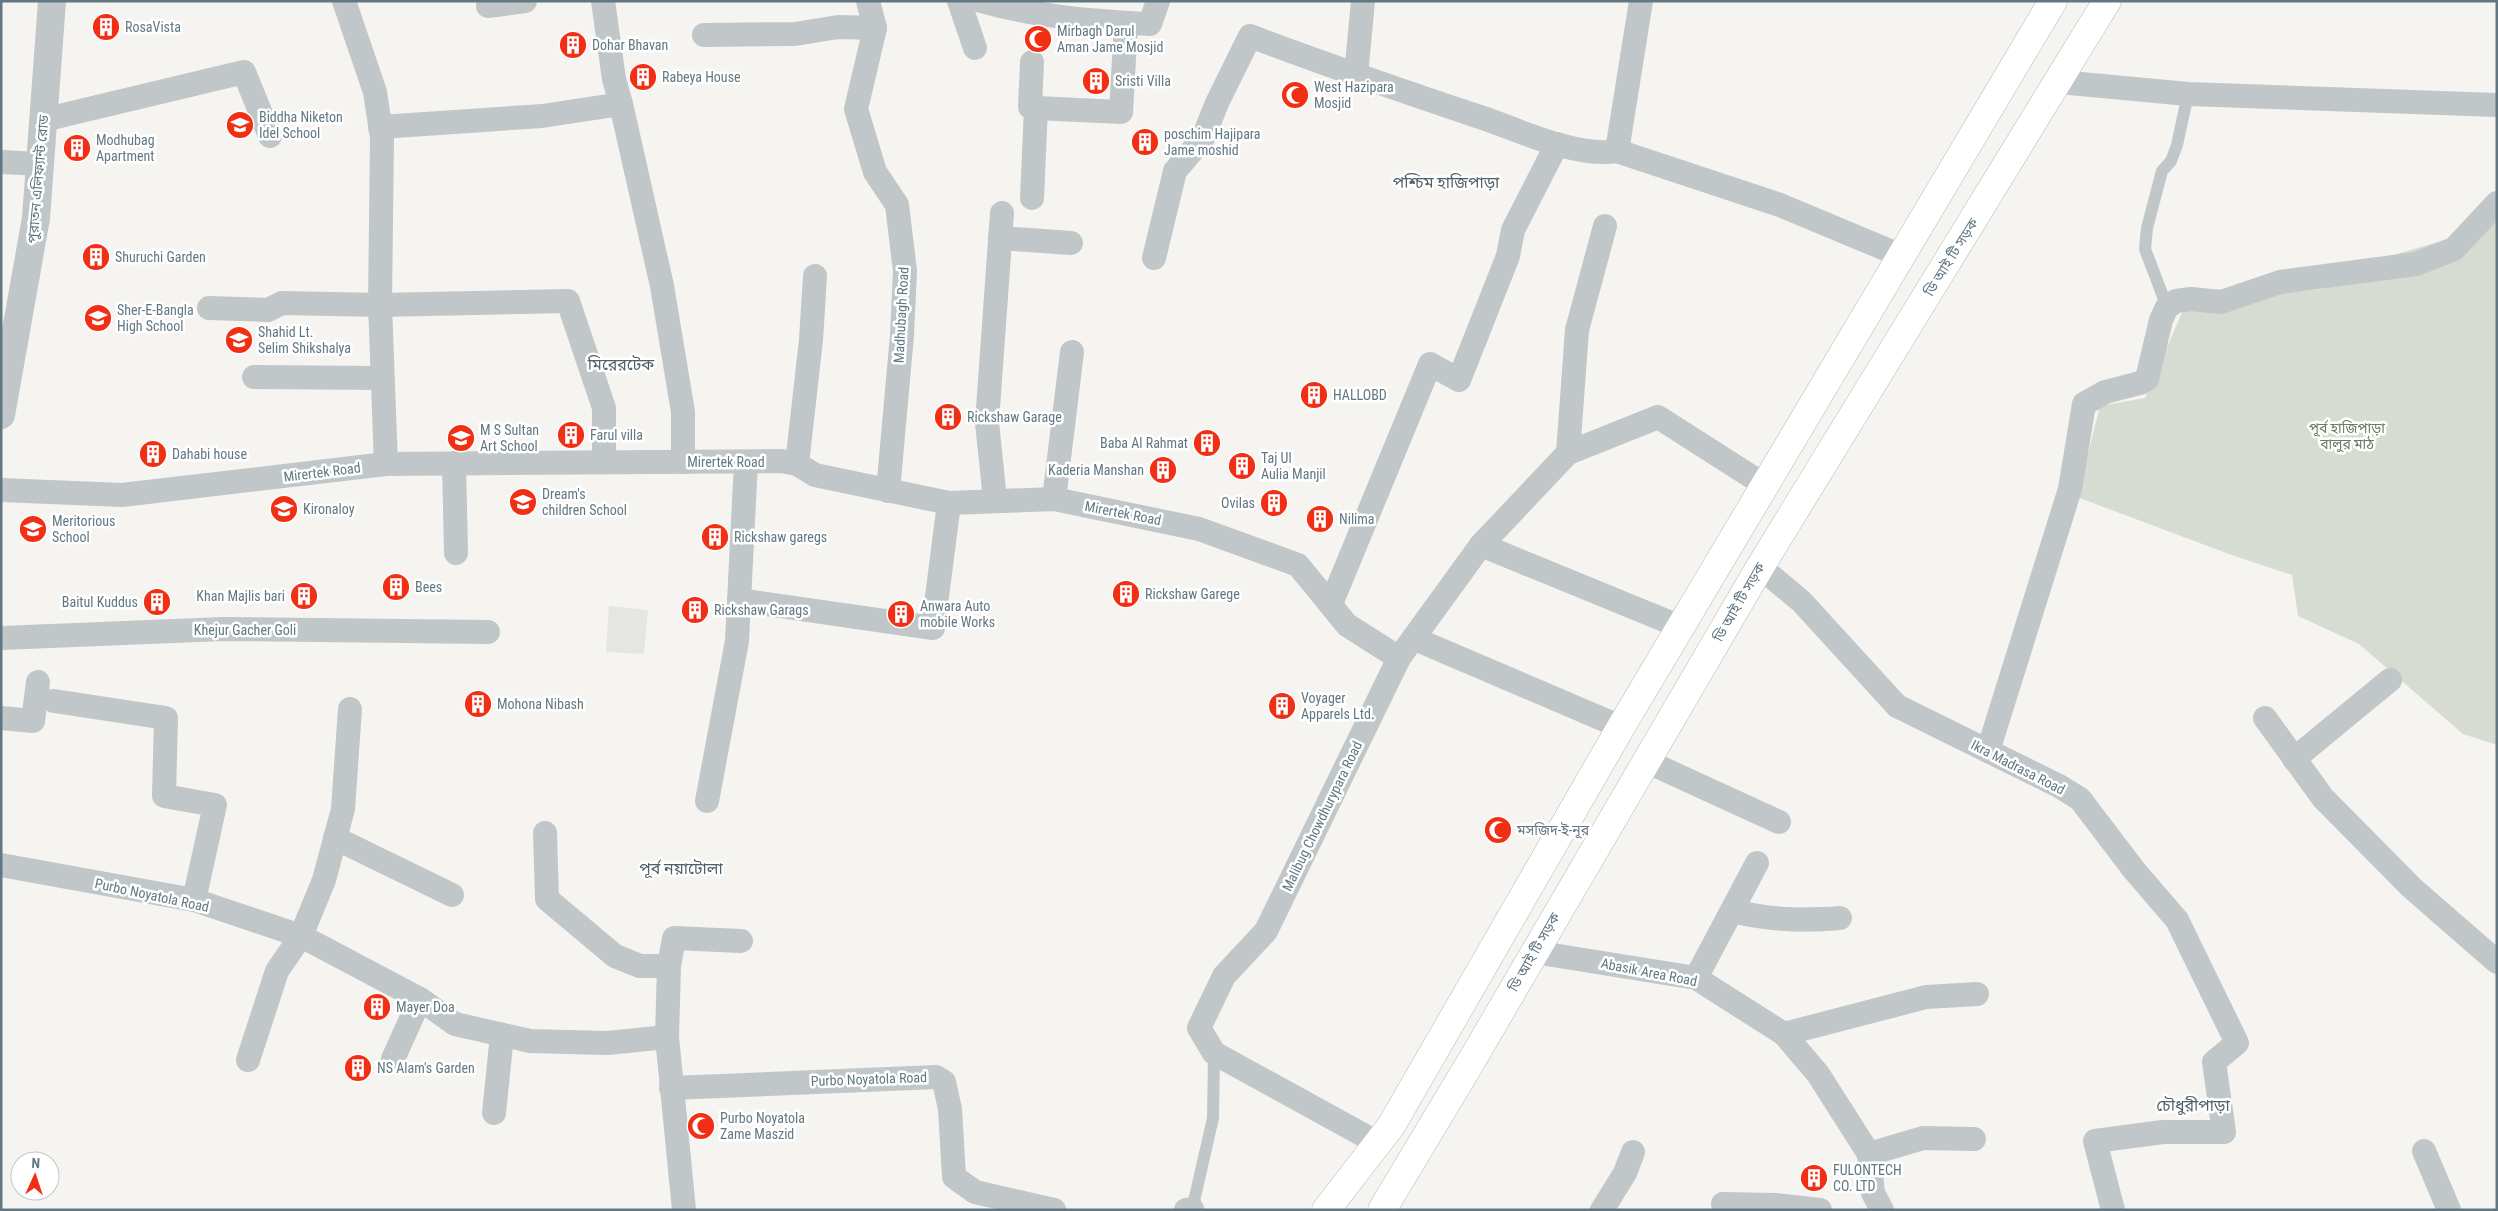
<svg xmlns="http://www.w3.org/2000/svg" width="2498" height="1211" font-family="'Roboto Condensed','Noto Sans Bengali',sans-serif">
<rect width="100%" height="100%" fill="#f5f4f0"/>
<polygon fill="#e5e5e3" points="609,606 648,610 644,654 606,652"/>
<polygon fill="#d6dcd1" points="2497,191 2497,745 2463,734 2359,644 2298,616 2292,575 2229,554 2077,497 2100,406 2145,398 2187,301 2322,289 2363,264 2465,234"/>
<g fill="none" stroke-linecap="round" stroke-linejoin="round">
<defs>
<g id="primary">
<polyline points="1326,1210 1391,1126 1621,727 2053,1"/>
<polyline points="1382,1210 1469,1065 1760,567 2107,1"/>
</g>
</defs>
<use href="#primary" stroke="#b4b9bc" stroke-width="29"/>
<g stroke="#c1c6c8" stroke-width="12">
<polyline points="2167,307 2145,249 2147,228 2162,171 2171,161 2177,145 2188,94"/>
<polyline points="1192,1210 1213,1118 1214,1053"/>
</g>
<g stroke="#c1c6c8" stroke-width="24">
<polyline points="344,1 375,92 382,138 380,305 386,464"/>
<polyline points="868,1 875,28 856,109 875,172 897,205 905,271 902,335 888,491"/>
<polyline points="959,1 975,48"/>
<path d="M 981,1 C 1039,17 1090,21 1150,24 L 1158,1"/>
<polyline points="488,6 525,1"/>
<polyline points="704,35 795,34 838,27 875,28"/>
<polyline points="1356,75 1363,1"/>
<polyline points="2059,82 2188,94 2497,105"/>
<polyline points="621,104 662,286 683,412 683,462"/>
<polyline points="1036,108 1121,112 1126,23"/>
<polyline points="43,120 244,72 270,136"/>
<polyline points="380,127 542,116 621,104 614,79 603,1"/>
<polyline points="1617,151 1641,1"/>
<polyline points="1,162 41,164"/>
<polyline points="1032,198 1036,108 1030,107 1032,62"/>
<polyline points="1000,238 1071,243"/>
<path d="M 1154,258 L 1175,171 L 1203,138 L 1217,103 L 1250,36 C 1327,65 1405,92 1483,118 C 1521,131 1577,158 1617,151 L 1780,205 L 1902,256"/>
<polyline points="209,308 268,310 282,303 380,305 568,301 604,408 604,462"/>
<polyline points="254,377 381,378"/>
<polyline points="1568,453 1577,330 1605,226"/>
<polyline points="454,463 456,553"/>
<polyline points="797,464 811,340 815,276"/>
<polyline points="1,490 122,495 386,464 781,461 797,464 815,475 949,503 1054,499 1199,529 1298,565 1347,625 1399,658"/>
<polyline points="1054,499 1072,352"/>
<polyline points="995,500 987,422 1002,213"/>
<polyline points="1481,545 1681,627"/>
<polyline points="1760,567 1801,601 1897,706 2059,786 2080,799 2134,870 2177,920 2237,1043 2214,1062 2224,1132 2163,1132 2095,1141 2113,1210"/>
<polyline points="739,600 933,628 949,503"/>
<polyline points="1331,604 1430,364 1459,380 1508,256 1513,230 1557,144"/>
<polyline points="1,638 223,629 488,632"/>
<polyline points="1415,639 1621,727"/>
<polyline points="54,701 166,718 164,796 215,805 194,900"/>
<polyline points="350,709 343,809 324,880 301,936 420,999 455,1024 530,1041 607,1043 667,1037 684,1210"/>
<polyline points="1,718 33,721 38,682"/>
<polyline points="2265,718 2323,798 2412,888 2497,962"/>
<polyline points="1988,751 2070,489 2084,404 2105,392 2140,383 2147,379 2161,320 2167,307 2176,301 2191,299 2221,302 2280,282 2416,264 2454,249 2497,203"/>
<polyline points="2294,759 2390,680"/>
<polyline points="1646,761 1779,822"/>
<polyline points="707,801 737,641 746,462"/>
<polyline points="545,833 547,899 615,956 640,966 669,966 674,938 741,941"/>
<polyline points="335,838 452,895"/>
<polyline points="1,865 194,900 301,936 277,971 248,1060"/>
<path d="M 1732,911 C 1771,920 1800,921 1840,918"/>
<polyline points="1534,952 1696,978 1784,1034 1818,1074 1869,1154 1873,1193 1882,1210"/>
<polyline points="1696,978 1757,863"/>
<polyline points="1784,1034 1926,997 1977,994"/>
<polyline points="667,1037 669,966"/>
<polyline points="393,1059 420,999"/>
<polyline points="671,1088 936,1077 944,1082 950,1109 954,1177 975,1192 1054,1210"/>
<polyline points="494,1113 502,1035"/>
<polyline points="1376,1142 1214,1053 1199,1028 1224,976 1266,931 1399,658 1481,545 1568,453 1658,417 1766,486"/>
<polyline points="2424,1151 2449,1210"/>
<polyline points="1869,1154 1923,1138 1974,1139"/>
<polyline points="1723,1204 1776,1205 1820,1210"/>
<polyline points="1186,1210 1192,1209"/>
<polyline points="1602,1210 1625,1173 1633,1152"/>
</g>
<polyline stroke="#c1c6c8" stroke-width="28" points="1,415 36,218 52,1"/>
<use href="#primary" stroke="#fff" stroke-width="28"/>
</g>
<defs>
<symbol id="building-disc" viewBox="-11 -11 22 22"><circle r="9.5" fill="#f02f15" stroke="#fff"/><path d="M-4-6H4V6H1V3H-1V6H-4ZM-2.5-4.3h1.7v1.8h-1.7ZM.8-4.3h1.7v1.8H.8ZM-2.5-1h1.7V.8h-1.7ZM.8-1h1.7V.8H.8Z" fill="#fff"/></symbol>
<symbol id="mosque-disc" viewBox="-11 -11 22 22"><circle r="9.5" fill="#f02f15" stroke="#fff"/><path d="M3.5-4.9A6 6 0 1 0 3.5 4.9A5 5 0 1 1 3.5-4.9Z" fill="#fff"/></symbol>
<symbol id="school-disc" viewBox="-11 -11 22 22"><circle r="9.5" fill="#f02f15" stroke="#fff"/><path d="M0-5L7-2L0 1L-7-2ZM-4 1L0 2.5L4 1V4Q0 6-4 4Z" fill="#fff"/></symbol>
</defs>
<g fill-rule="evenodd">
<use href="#building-disc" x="90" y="11" width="32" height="32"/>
<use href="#mosque-disc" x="1022" y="23" width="32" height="32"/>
<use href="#building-disc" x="557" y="29" width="32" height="32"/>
<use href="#building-disc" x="627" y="61" width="32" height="32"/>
<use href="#building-disc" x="1080" y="65" width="32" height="32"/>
<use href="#mosque-disc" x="1279" y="79" width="32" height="32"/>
<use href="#school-disc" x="224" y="109" width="32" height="32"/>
<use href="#building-disc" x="1129" y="126" width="32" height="32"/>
<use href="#building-disc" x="61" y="132" width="32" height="32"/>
<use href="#building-disc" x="80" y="241" width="32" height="32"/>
<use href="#school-disc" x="82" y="302" width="32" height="32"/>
<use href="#school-disc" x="223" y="324" width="32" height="32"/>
<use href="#building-disc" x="1298" y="379" width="32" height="32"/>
<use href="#building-disc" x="932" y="401" width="32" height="32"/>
<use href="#building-disc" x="555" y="419" width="32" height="32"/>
<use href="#school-disc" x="445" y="422" width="32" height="32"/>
<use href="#building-disc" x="1191" y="427" width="32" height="32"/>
<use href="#building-disc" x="137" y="438" width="32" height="32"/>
<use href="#building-disc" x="1226" y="450" width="32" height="32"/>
<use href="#building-disc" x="1147" y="454" width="32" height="32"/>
<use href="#school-disc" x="507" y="486" width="32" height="32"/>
<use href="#building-disc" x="1258" y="487" width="32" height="32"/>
<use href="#school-disc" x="268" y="493" width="32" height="32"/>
<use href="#building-disc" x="1304" y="503" width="32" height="32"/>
<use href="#school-disc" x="17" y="513" width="32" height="32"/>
<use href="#building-disc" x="699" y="521" width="32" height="32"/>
<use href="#building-disc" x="380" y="571" width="32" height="32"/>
<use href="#building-disc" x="1110" y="578" width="32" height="32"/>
<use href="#building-disc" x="288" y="580" width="32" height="32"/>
<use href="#building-disc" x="141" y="586" width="32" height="32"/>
<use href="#building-disc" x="679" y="594" width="32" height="32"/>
<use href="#building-disc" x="885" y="598" width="32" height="32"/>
<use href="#building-disc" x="462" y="688" width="32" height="32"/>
<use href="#building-disc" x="1266" y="690" width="32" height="32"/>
<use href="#mosque-disc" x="1482" y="814" width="32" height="32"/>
<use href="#building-disc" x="361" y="991" width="32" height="32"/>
<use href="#building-disc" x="342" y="1052" width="32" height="32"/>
<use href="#mosque-disc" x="685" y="1110" width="32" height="32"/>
<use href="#building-disc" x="1798" y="1162" width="32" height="32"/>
</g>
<g text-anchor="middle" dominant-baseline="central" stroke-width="5" stroke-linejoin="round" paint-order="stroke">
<g font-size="14" fill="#617883" stroke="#fff" text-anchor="start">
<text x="125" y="27">RosaVista</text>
<text x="1057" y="31">Mirbagh Darul<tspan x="1057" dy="16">Aman Jame Mosjid</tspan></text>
<text x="592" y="45">Dohar Bhavan</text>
<text x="662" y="77">Rabeya House</text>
<text x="1115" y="81">Sristi Villa</text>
<text x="1314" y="87">West Hazipara<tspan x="1314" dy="16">Mosjid</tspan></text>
<text x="259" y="117">Biddha Niketon<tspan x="259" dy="16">Idel School</tspan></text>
<text x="1164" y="134">poschim Hajipara<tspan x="1164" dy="16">Jame moshid</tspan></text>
<text x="96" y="140">Modhubag<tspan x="96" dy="16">Apartment</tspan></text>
<text x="115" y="257">Shuruchi Garden</text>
<text x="117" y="310">Sher-E-Bangla<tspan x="117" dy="16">High School</tspan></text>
<text x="258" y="332">Shahid Lt.<tspan x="258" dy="16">Selim Shikshalya</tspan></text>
<text x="1333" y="395">HALLOBD</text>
<text x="967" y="417">Rickshaw Garage</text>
<text x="480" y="430">M S Sultan<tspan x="480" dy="16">Art School</tspan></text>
<text x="590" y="435">Farul villa</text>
<text x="1188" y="443" text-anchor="end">Baba Al Rahmat</text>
<text x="172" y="454">Dahabi house</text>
<text x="1261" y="458">Taj Ul<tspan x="1261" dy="16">Aulia Manjil</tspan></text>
<text x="1144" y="470" text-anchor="end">Kaderia Manshan</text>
<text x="542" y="494">Dream's<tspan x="542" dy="16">children School</tspan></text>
<text x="1255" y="503" text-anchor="end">Ovilas</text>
<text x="303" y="509">Kironaloy</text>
<text x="1339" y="519">Nilima</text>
<text x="52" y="521">Meritorious<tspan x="52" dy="16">School</tspan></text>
<text x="734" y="537">Rickshaw garegs</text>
<text x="415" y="587">Bees</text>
<text x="1145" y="594">Rickshaw Garege</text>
<text x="285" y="596" text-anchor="end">Khan Majlis bari</text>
<text x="138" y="602" text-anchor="end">Baitul Kuddus</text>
<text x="920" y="606">Anwara Auto<tspan x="920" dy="16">mobile Works</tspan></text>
<text x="714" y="610">Rickshaw Garags</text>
<text x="1301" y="698">Voyager<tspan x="1301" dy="16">Apparels Ltd.</tspan></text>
<text x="497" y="704">Mohona Nibash</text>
<text x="1517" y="830">মসজিদ-ই-নূর</text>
<text x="396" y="1007">Mayer Doa</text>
<text x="377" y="1068">NS Alam's Garden</text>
<text x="720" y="1118">Purbo Noyatola<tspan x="720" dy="16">Zame Maszid</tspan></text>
<text x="1833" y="1170">FULONTECH<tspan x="1833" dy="16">CO. LTD</tspan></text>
</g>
<g font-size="14" fill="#617883" stroke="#fff">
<text transform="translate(38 179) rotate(-85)">পুরাতন এলিফ্যান্ট রোড</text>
<text transform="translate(1951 257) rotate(-58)">ডি আই টি সড়ক</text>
<text transform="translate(901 315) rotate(-87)">Madhubagh Road</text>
<text x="726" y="462">Mirertek Road</text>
<text transform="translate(322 472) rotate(-7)">Mirertek Road</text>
<text transform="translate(1123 513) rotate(11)">Mirertek Road</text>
<text transform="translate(1739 602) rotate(-60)">ডি আই টি সড়ক</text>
<text x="245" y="630">Khejur Gacher Goli</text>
<text transform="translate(2018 767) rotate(27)">Ikra Madrasa Road</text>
<text transform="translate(1322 816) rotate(-64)">Malibug Chowdhurypara Road</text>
<text transform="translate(152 895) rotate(12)">Purbo Noyatola Road</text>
<text transform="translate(1534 952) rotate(-60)">ডি আই টি সড়ক</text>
<text transform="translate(1649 972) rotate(11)">Abasik Area Road</text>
<text transform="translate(869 1079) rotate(-2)">Purbo Noyatola Road</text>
</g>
<g font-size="14" fill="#687a60" stroke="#fff">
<text x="2347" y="428">পূর্ব হাজিপাড়া<tspan x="2347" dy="16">বালুর মাঠ</tspan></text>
</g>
<g font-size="16" fill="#4f6068" stroke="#fff">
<text x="1446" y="182">পশ্চিম হাজিপাড়া</text>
<text x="621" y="364">মিরেরটেক</text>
<text x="681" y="868">পূর্ব নয়াটোলা</text>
<text x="2193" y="1105">চৌধুরীপাড়া</text>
</g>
</g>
<rect width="2498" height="1211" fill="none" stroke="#617883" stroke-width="5"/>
<g transform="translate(35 1176) rotate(3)"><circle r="24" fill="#ffffff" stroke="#c0c9cd"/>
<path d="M0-4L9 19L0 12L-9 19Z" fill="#f02f15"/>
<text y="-8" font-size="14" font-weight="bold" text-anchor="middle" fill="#617883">N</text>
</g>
</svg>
